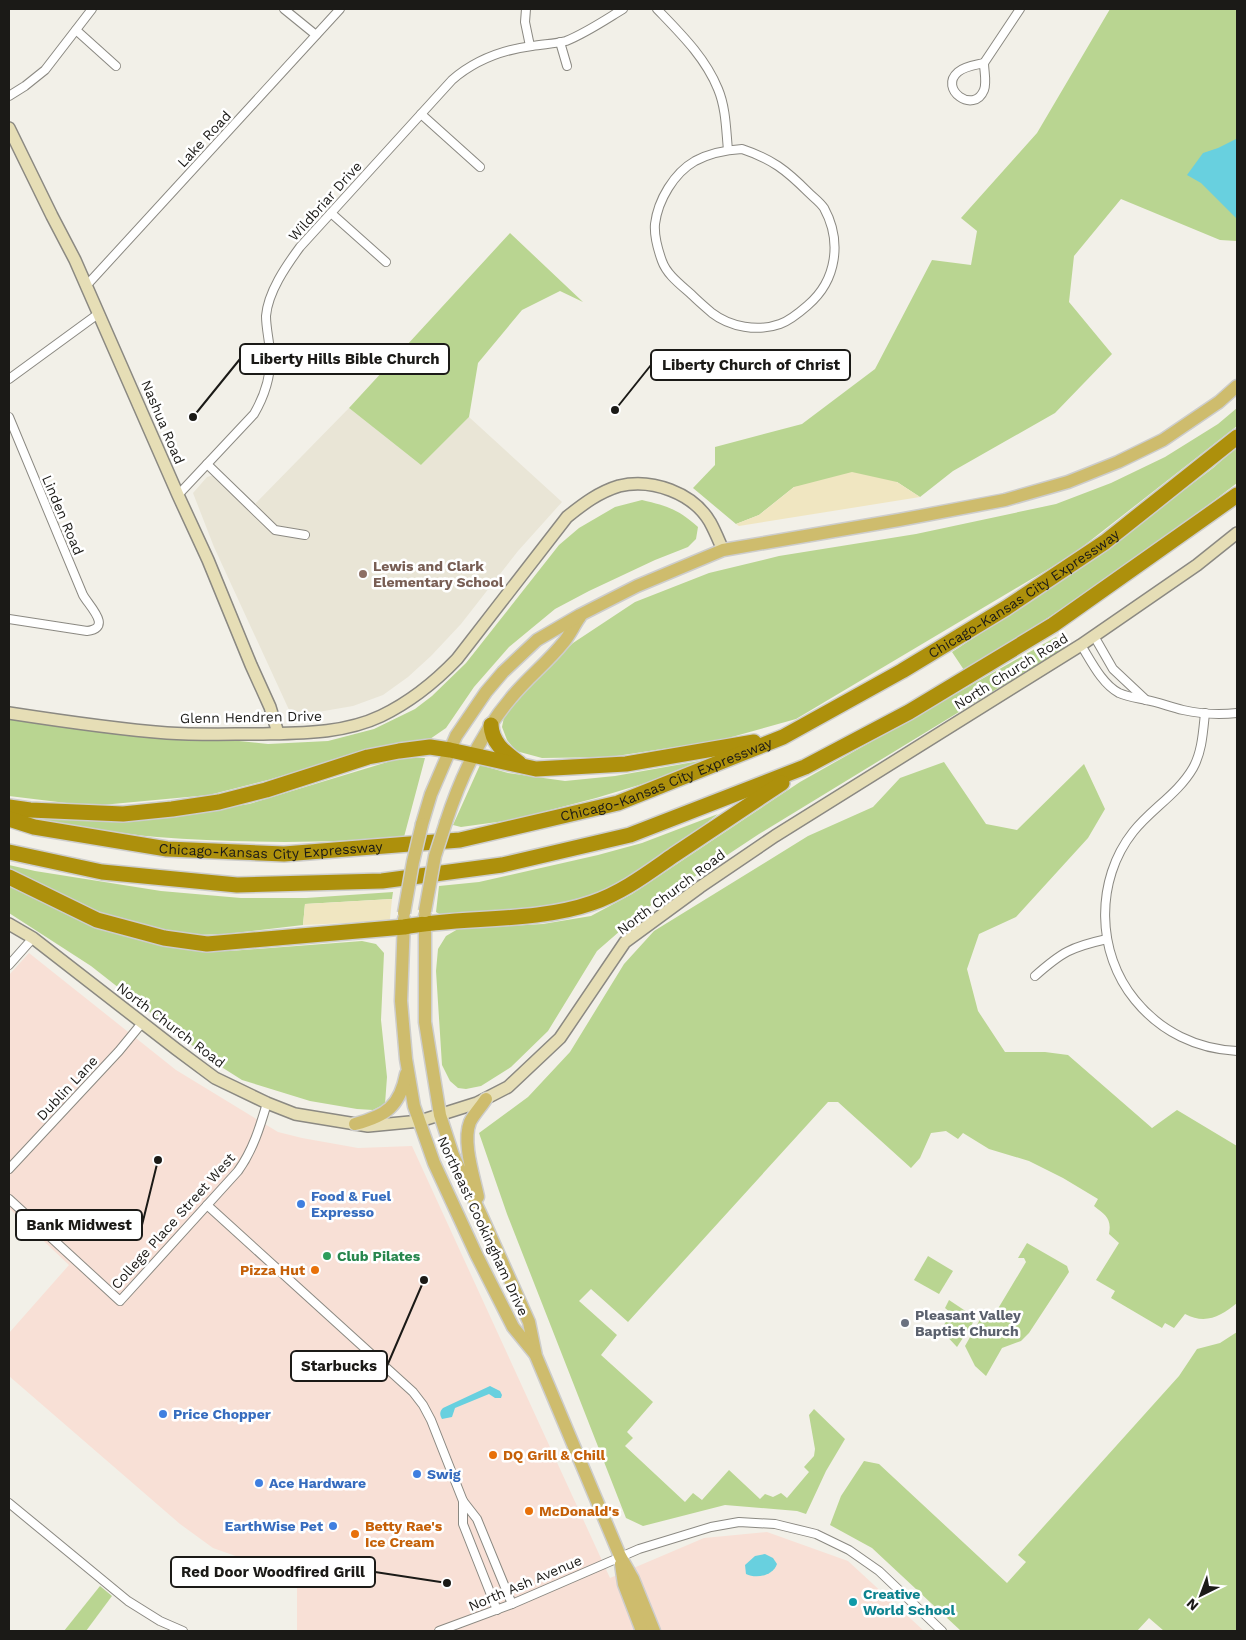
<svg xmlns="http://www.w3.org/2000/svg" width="1246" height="1640" font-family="'Work Sans',sans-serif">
<rect width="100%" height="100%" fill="#f2f0e8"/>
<polygon fill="#f8e0d6" points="29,953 176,1070 278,1132 302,1138 358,1148 412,1146 610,1578 704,1538 767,1532 848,1561 924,1631 297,1631 297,1578 213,1548 180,1524 9,1376 9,1333 69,1265 9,1208 9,975"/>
<polygon fill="#e9e5d6" points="349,408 421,465 469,417 562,502 518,551 461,624 431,656 408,677 383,695 353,706 318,712 290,712 214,547 193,493 207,477 214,475 250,509"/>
<g fill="#b9d591">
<polygon points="1110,9 1237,9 1237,241 1220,240 1121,199 1074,256 1069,302 1112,354 1055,413 953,471 920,497 897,482 794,487 759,515 736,524 693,488 715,465 715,447 802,424 875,369 932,260 971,265 977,231 961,218 1037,133"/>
<polygon points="510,233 583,302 560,291 522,310 478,363 469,417 421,465 349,408"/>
<polygon points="1237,408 1237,426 1072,555 796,719 721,740 610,757 542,758 516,751 507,740 502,727 504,717 521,694 573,643 635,602 709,573 779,556 916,534 1056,504 1111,483 1165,457 1218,424"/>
<path d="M 1237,447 L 1237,483 C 1150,550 1059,614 964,670 L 952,652 L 1082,567 L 1213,468 Z"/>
<path d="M 642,500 C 667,506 678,509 698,527 L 696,539 L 688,547 L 655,560 L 589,591 L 555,609 L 509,647 L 474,687 L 446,728 L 430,739 L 366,751 L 268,780 L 209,795 L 91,806 L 9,796 L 9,717 L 268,744 L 328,741 L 374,729 L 415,709 L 432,696 L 466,663 L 559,545 L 579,528 L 615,507 Z"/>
<polygon points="1056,637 1064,648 759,834 644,910 597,951 548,1031 511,1067 481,1086 466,1089 458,1088 450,1081 442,1065 436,971 438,949 446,936 458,929 543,924 591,916 632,894 800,782"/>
<path d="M 404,757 L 425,758 L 404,837 C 322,844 239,843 157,837 C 121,834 84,826 48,821 L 35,816 L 178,815 L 249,804 Z"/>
<polygon points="705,760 659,779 596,798 512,820 461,827 453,825 480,765 508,773 565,781 615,776"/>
<path d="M 944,762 L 986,824 L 1017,830 L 1084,764 L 1105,809 L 1088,838 L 1016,917 L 979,934 L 967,969 L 978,1011 L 1005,1052 L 1045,1052 L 1068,1055 L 1152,1128 L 1177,1110 L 1237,1146 L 1237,1303 C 1221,1316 1206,1325 1185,1314 L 1174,1328 L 1165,1323 L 1162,1328 L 1111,1298 L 1115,1291 L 1096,1280 L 1119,1243 L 1109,1234 C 1112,1218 1105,1215 1094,1206 L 1098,1199 L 1063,1178 L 1029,1161 L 989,1149 L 963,1133 L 958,1139 L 946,1131 L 931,1133 L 920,1158 L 911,1168 L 838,1102 L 828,1102 L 628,1322 L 591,1289 L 579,1301 L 617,1335 L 601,1355 L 653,1402 L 627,1432 L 633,1438 L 625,1446 L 685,1502 L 693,1493 L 702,1500 L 729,1470 L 760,1499 L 765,1494 L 773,1497 L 781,1493 L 787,1498 L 809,1472 L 804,1467 L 814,1456 L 815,1449 L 809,1415 L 814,1409 L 845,1439 L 826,1471 L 806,1514 L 797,1511 L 725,1505 L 643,1526 L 626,1518 L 507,1214 L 479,1133 L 528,1097 L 570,1052 L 624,964 L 654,931 L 808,836 L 873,807 L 900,778 Z"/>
<polygon points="718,814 665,855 623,883 598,895 549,906 499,913 441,915 436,912 439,886 479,882 598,855 642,843"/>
<polygon points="9,865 35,871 161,891 241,898 306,898 393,892 392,899 305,904 303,925 226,934 196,935 133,926 86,906 9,869"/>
<polygon points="9,883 168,945 230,951 362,941 376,944 384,953 381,1020 387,1077 385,1104 373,1110 357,1109 310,1101 242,1080 212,1061 91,966 9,913"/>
<polygon points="1027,1243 1067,1266 1069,1272 1029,1333 1021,1341 1002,1348 986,1376 975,1366 965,1346 982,1316 996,1312 1026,1262 1024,1258 1018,1258"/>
<polygon points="928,1256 953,1271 939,1294 914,1280"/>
<polygon points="949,1300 976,1318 957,1347 941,1330 951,1313 945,1308"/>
<polygon points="1237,1332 1237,1631 1164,1631 1149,1618 1137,1631 961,1631 872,1548 830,1525 841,1496 864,1461 879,1464 1007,1583 1026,1562 1018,1555 1179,1376 1197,1349 1220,1343"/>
<polygon points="100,1586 112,1596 86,1631 64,1631"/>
</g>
<g fill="#f0e6c1">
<polygon points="852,472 897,482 920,497 739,526 736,524 759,515 794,487"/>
<polygon points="392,899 390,919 388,921 303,925 305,904"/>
</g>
<g fill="#68d0df">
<polygon points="1236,139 1237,141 1237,219 1201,183 1187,175 1203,153 1218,148"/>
<path d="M 490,1386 L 500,1391 L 502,1395 L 501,1398 L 495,1398 L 489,1394 L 455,1408 L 452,1417 L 442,1419 C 440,1415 439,1412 443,1408 Z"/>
<path d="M 765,1554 L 773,1558 L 777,1564 C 773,1576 756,1579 746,1574 L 745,1565 L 755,1556 Z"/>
</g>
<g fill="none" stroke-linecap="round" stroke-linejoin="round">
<defs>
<g id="street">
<polyline points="284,9 316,35"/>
<polyline points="526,9 525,22 530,46"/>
<path d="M 657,9 C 680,33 705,57 718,89 C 726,108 726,130 728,150"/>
<polyline points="76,30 116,66"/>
<polyline points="560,42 567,66"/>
<path d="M 984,63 C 984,71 987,82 984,90 C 974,115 938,89 958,72 C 965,66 976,65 984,63 Z"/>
<polyline points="984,63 1020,9"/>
<polyline points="9,96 25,86 45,70 92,9"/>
<polyline points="421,114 480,167"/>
<path d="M 742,149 C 772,159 786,170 808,192 C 813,197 820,202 824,208 C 842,241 837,280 808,305 C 800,312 791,320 780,324 C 758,332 730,327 712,313 C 705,307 698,301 692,295 C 681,285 667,275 662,261 C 658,250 654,236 655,224 C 658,200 674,173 695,161 C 710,153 725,150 742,149 Z"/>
<polyline points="331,213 386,262"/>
<polyline points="86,286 340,9"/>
<polyline points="9,379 98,314"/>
<path d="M 9,417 L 83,595 C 89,606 113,628 87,631 L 9,619"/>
<polyline points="207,464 275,530 305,535"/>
<path d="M 178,495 L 254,414 C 265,395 272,374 270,351 C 269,340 266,327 266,316 C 268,292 286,266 300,247 L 452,80 C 475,60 501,50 532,46 C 543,44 555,44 566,41 C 586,33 605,20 623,9"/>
<polyline points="1094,636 1113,669 1146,700"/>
<path d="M 1081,645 C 1091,661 1102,684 1119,693 C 1128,697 1137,698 1146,700 C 1158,702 1170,707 1183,710 C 1201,714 1219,715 1237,713"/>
<path d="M 1205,713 C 1203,732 1202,752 1193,768 C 1178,794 1151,809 1133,832 C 1095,880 1096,953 1135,1000 C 1161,1032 1197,1049 1237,1051"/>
<polyline points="9,965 33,938"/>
<path d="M 1035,976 C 1062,952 1071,947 1107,939"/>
<polyline points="9,1169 119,1051 142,1023"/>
<path d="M 9,1199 L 120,1301 L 238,1171 C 253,1150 260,1127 267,1103"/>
<polyline points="207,1205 413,1392 423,1405 431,1420 463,1501 477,1519 512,1604"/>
<polyline points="463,1501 463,1524 497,1610"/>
<polyline points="9,1503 128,1601 160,1621 183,1631"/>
<polyline points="439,1631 512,1604 639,1549 711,1527 739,1522 775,1524 816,1534 849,1550 879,1571 942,1631"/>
</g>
<g id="secondary">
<polyline points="9,128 52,216 75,260 178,495 208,560 251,665 270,707 278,733"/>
<path d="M 9,713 C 61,721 114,729 167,733 C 197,735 228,734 258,734 C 300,733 343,734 381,716 C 410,702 435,682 457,659 L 567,517 C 583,504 599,492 619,486 C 652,478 693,493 710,522 C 715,531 719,541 723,550"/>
<polyline points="9,924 33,938 176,1049 215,1078 267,1103 295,1114 368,1126 420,1121 477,1103 508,1087 560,1038 625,942 700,887 775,836 1081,645 1197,565 1237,533"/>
</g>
<g id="primary">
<path d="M 446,822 C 460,779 482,732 511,698 C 527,678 548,662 563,643 C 570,635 574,625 580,617"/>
<polyline points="422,824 431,794 456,736 486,692 503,672 537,640 580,615 637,586 723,550 899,520 1005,500 1068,482 1118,462 1163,440 1219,402 1237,386"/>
<polyline points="425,916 425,1022 440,1115 453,1155 482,1217 529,1322 536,1356 620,1556 633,1579 654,1631"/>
<polyline points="404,919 401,1001 406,1059 414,1106 434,1163 476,1254 513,1327 535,1354"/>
<path d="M 355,1124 C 386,1116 400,1106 406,1074"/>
<path d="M 478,1197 C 474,1177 462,1142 470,1122 C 474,1114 481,1107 486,1099"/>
<polyline points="621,1564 624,1584 642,1631"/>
</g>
<g id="highway">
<path d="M 491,725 C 492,744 506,753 519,763"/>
<polyline points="9,807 30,810 123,814 172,809 219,802 266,790 368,757 399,751 430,747 450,750 536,769 626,764 754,742"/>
<path id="s1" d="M 9,819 L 34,827 L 167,849 L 284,854 L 460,840 L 618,803 L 783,737 L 902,671 L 1006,608 L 1105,542 L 1237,437"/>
<polyline points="9,852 102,872 237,885 382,881 502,865 630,835 805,767 909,712 1053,625 1237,495"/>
<path d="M 9,877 L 97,920 L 164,938 L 207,944 L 404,927 C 464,916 535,923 592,903 C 622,893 648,873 674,855 C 710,831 746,807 782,783"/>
</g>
</defs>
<use href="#street" stroke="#8b8982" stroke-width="10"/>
<use href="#secondary" stroke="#8b8982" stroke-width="14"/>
<use href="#primary" stroke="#cdcdcc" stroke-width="15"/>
<use href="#highway" stroke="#cdcdcc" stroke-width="18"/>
<use href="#street" stroke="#fff" stroke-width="8"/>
<use href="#secondary" stroke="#e6deb6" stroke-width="11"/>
<use href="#primary" stroke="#cebc6d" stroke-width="12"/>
<use href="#highway" stroke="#ad900c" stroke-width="15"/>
<defs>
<g id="primary-bridge">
<polyline points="425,911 435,856 446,822"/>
<polyline points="404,913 413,862 422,824"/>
</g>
</defs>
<use href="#primary-bridge" stroke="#cdcdcc" stroke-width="15" stroke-linecap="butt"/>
<use href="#primary-bridge" stroke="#cebc6d" stroke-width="12"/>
</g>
<circle fill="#8d6e63" stroke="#fff" stroke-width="2" cx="363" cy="574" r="5"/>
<g fill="#3f7fe0" stroke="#fff" stroke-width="2">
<circle cx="301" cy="1204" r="5"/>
<circle cx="163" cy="1414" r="5"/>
<circle cx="417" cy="1474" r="5"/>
<circle cx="259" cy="1483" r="5"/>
<circle cx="333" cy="1526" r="5"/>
</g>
<circle fill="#2e9e5b" stroke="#fff" stroke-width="2" cx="327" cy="1256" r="5"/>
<g fill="#e8710a" stroke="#fff" stroke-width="2">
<circle cx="315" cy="1270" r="5"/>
<circle cx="493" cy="1455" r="5"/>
<circle cx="529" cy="1511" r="5"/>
<circle cx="355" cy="1534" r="5"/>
</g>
<circle fill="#6b7280" stroke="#fff" stroke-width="2" cx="905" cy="1323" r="5"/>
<circle fill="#0f9aa8" stroke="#fff" stroke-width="2" cx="853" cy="1602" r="5"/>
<g text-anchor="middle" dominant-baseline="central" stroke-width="5" stroke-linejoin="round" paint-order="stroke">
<g font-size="14" fill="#1b1a17" stroke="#fff">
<text transform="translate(204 139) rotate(-47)">Lake Road</text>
<text transform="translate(325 201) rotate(-48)">Wildbriar Drive</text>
<text transform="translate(163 422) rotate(67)">Nashua Road</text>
<text transform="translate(63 515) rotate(67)">Linden Road</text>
<text stroke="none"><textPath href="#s1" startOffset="1075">Chicago-Kansas City Expressway</textPath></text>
<text transform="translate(1011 671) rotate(-32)">North Church Road</text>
<text transform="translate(251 717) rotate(-1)">Glenn Hendren Drive</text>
<text stroke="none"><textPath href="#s1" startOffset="670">Chicago-Kansas City Expressway</textPath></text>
<text stroke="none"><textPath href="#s1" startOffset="265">Chicago-Kansas City Expressway</textPath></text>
<text transform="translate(671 892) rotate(-37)">North Church Road</text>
<text transform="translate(171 1025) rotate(37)">North Church Road</text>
<text transform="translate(67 1088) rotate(-47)">Dublin Lane</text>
<text transform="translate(173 1221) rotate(-48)">College Place Street West</text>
<text transform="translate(483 1226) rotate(65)">Northeast Cookingham Drive</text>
<text transform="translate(525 1583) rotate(-23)">North Ash Avenue</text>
</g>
<g font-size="14" font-weight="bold" fill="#785e54" stroke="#fff" text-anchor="start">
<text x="373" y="566">Lewis and Clark<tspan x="373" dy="16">Elementary School</tspan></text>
</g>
<g font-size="14" font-weight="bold" fill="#366cbe" stroke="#fff" text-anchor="start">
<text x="311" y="1196">Food &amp; Fuel<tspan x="311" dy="16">Expresso</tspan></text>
<text x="173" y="1414">Price Chopper</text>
<text x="427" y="1474">Swig</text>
<text x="269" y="1483">Ace Hardware</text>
<text x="323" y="1526" text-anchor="end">EarthWise Pet</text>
</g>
<g font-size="14" font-weight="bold" fill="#27864d" stroke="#fff" text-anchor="start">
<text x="337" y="1256">Club Pilates</text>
</g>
<g font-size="14" font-weight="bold" fill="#c56008" stroke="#fff" text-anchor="start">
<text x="305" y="1270" text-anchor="end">Pizza Hut</text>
<text x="503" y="1455">DQ Grill &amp; Chill</text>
<text x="539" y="1511">McDonald's</text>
<text x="365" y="1526">Betty Rae's<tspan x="365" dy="16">Ice Cream</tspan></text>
</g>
<g font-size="14" font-weight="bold" fill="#5b616d" stroke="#fff" text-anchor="start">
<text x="915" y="1315">Pleasant Valley<tspan x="915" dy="16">Baptist Church</tspan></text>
</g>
<g font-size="14" font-weight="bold" fill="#0d838f" stroke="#fff" text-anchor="start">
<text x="863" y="1594">Creative<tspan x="863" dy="16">World School</tspan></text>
</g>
</g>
<path fill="none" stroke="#1b1a17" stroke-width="2" d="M193 417L240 359M615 410L651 365M158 1160L142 1225M424 1280L387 1366M447 1583L375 1572"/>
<g fill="#1b1a17" stroke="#fff" stroke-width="2">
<circle cx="193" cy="417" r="5"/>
<circle cx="615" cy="410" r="5"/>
<circle cx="158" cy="1160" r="5"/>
<circle cx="424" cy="1280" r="5"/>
<circle cx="447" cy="1583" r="5"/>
</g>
<g fill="#fff" stroke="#1b1a17" stroke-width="2">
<rect x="240" y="344" width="209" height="30" rx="5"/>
<rect x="651" y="350" width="199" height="30" rx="5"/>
<rect x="16" y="1210" width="126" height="30" rx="5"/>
<rect x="291" y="1351" width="96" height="30" rx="5"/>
<rect x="171" y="1557" width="204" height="30" rx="5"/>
</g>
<g font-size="15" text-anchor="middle" font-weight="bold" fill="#1b1a17">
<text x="345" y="364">Liberty Hills Bible Church</text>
<text x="751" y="370">Liberty Church of Christ</text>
<text x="79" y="1230">Bank Midwest</text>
<text x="339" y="1371">Starbucks</text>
<text x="273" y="1577">Red Door Woodfired Grill</text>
</g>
<rect width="1246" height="1640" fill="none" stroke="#1b1a17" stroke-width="20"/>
<g transform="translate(1201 1595) rotate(222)" stroke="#ffffff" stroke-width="4" paint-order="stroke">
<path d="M0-4L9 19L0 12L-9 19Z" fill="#1b1a17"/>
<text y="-8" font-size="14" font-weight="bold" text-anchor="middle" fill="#1b1a17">N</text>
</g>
</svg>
